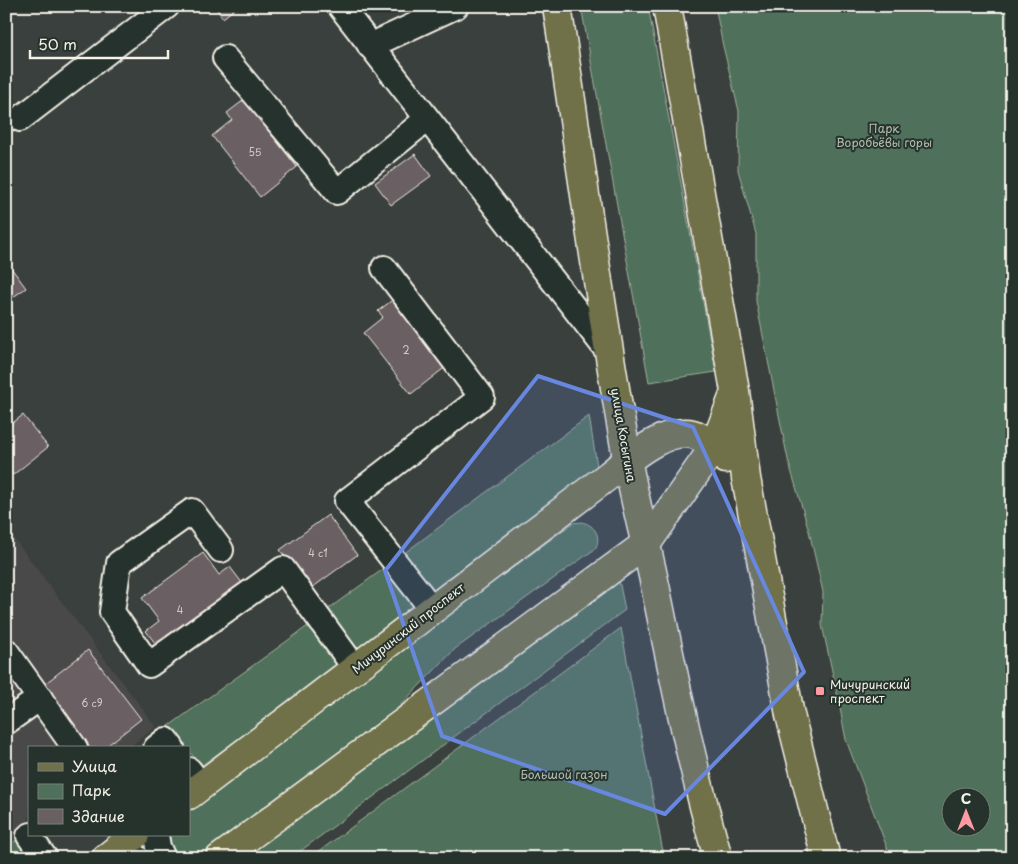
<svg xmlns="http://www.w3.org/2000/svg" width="1018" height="864" font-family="'Playpen Sans',sans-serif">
<rect width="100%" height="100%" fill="#3a403d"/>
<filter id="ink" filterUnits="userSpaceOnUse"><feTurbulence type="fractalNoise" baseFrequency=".02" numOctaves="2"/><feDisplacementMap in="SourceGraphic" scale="10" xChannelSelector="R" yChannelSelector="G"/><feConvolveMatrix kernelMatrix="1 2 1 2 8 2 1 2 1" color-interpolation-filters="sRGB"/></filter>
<g filter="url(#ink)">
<polygon fill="#484948" points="6,528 156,727 128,748 29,748 29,820 6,837"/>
<g fill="#4f705a" stroke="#a2b0a1" fill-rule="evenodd">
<polygon points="581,6 648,6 716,372 649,382"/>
<path d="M 715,6 L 1012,6 L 1012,858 L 891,858 L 846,740 L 838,698 L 822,625 L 823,592 L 809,531 L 788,460 L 756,301 L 756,234 L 738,170 L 739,111 L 723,46 ZM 950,796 L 980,796 L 980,826 L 950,826 Z"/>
<polygon points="589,416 598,472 431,596 399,557"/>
<path d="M 582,522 C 595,525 602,537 595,549 L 455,649 L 390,716 L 197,858 L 174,858 L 164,835 L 189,835 L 189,807 L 573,523 Z"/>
<polygon points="386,567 417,605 352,652 324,612"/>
<polygon points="618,575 625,610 291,858 238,858"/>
<polygon points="312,623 338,665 201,766 189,751 189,748 186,748 169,726"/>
<polygon points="621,628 662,847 666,858 310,858"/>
<polygon points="18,839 30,858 6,858 6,847"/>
</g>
<g fill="#6a5f62" stroke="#f4f1e8">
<polygon points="214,6 238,6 223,18"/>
<polygon points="244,100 297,167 260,197 212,136 232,120 227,113"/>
<polygon points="415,154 431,176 391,205 375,183"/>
<polygon points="6,261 26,288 6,302"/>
<polygon points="395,298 448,365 411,394 363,333 383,317 378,311"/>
<polygon points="23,415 48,447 13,475 6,467 6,428"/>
<polygon points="328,515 357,555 309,590 280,550"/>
<polygon points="203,553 219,575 230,567 243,584 158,647 146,631 159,621 142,598"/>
<polygon points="88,650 141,719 104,748 90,748 42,686"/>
</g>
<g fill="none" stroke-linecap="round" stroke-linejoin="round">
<defs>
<g id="minor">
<polyline points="340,6 610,354"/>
<polyline points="370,46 456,6"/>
<polyline points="225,58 337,192 427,119"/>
<polyline points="20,119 167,6"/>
<polyline points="384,268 482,397 347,501 432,609"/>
<polyline points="221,550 192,511 119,563 112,612 149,665 283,569 355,668"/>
<polyline points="6,651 75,748"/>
<polyline points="6,722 40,698"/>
<polyline points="156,748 166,740 172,748"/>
<polyline points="189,770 201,786"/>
<polyline points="31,835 29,836 45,858"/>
<polyline points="156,835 158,847 163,858"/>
<path d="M 106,858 C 117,854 126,853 137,858"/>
</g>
<g id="major">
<path d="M 557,6 C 580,157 600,308 627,458 C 635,504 648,549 657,595 C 675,683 693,771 718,858"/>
<polyline points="667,6 735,391 746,478 790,715 826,858"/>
<path d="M 189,795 L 608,476 C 629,459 672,421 700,437 C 710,443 718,452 726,459"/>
<polyline points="106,858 135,835"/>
<polyline points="220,858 647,543 714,447 734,395"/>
</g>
</defs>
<use href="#minor" stroke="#f4f1e8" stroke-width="28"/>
<use href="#major" stroke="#f4f1e8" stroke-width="31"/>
<use href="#minor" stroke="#26332d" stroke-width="24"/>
<use href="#major" stroke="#70704a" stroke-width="28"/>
</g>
</g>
<path fill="#6887de" fill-opacity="0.2" stroke="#6887de" stroke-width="4" stroke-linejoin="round" d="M 538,376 L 693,427 L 804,672 L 665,814 L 442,736 L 385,571 Z"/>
<rect fill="#ff9aa2" stroke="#26332d" stroke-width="2" x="815" y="686" width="10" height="10" rx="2.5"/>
<g text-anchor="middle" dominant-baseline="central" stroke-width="4" stroke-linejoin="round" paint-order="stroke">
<g font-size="10" fill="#d2ccc6">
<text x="255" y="151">55</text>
<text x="406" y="349">2</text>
<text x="318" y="552">4 с1</text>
<text x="180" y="609">4</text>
<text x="92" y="702">6 с9</text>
</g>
<g font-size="12" fill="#b2bdaf" stroke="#26332d">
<text x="884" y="128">Парк<tspan x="884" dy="14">Воробьёвы горы</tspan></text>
<text x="564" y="774">Большой газон</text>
</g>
<g font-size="12" fill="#f4f1e8" stroke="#26332d">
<text transform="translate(624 435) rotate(80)">улица Косыгина</text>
<text transform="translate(408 628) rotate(-38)">Мичуринский проспект</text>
</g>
<g font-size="12" fill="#f4f1e8" stroke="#26332d" text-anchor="start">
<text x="830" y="684">Мичуринский<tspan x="830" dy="14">проспект</tspan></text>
</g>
</g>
<rect width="1018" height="864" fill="none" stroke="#26332d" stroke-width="25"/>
<rect x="12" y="12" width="993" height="839" fill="none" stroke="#f4f1e8" stroke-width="2" filter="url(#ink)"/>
<rect x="28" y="746" width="162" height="90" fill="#26332d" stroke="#787f78"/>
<rect x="38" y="763" width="25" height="8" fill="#70704a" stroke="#787f78"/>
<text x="72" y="772" font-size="15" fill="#f4f1e8">Улица</text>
<rect x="38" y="784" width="25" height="15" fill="#4f705a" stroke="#787f78"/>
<text x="72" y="796" font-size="15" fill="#f4f1e8">Парк</text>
<rect x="38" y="809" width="25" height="15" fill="#6a5f62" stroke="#787f78"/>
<text x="72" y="822" font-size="15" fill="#f4f1e8">Здание</text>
<g transform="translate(966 812)"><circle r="24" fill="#26332d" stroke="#787f78"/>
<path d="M0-4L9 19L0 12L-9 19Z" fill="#ff9aa2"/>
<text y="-8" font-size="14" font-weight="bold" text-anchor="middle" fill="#f4f1e8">С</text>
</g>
<path d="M30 50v8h138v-8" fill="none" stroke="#f4f1e8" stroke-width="2.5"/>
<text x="38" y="50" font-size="15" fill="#f4f1e8" stroke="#26332d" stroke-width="4" paint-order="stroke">50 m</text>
</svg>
